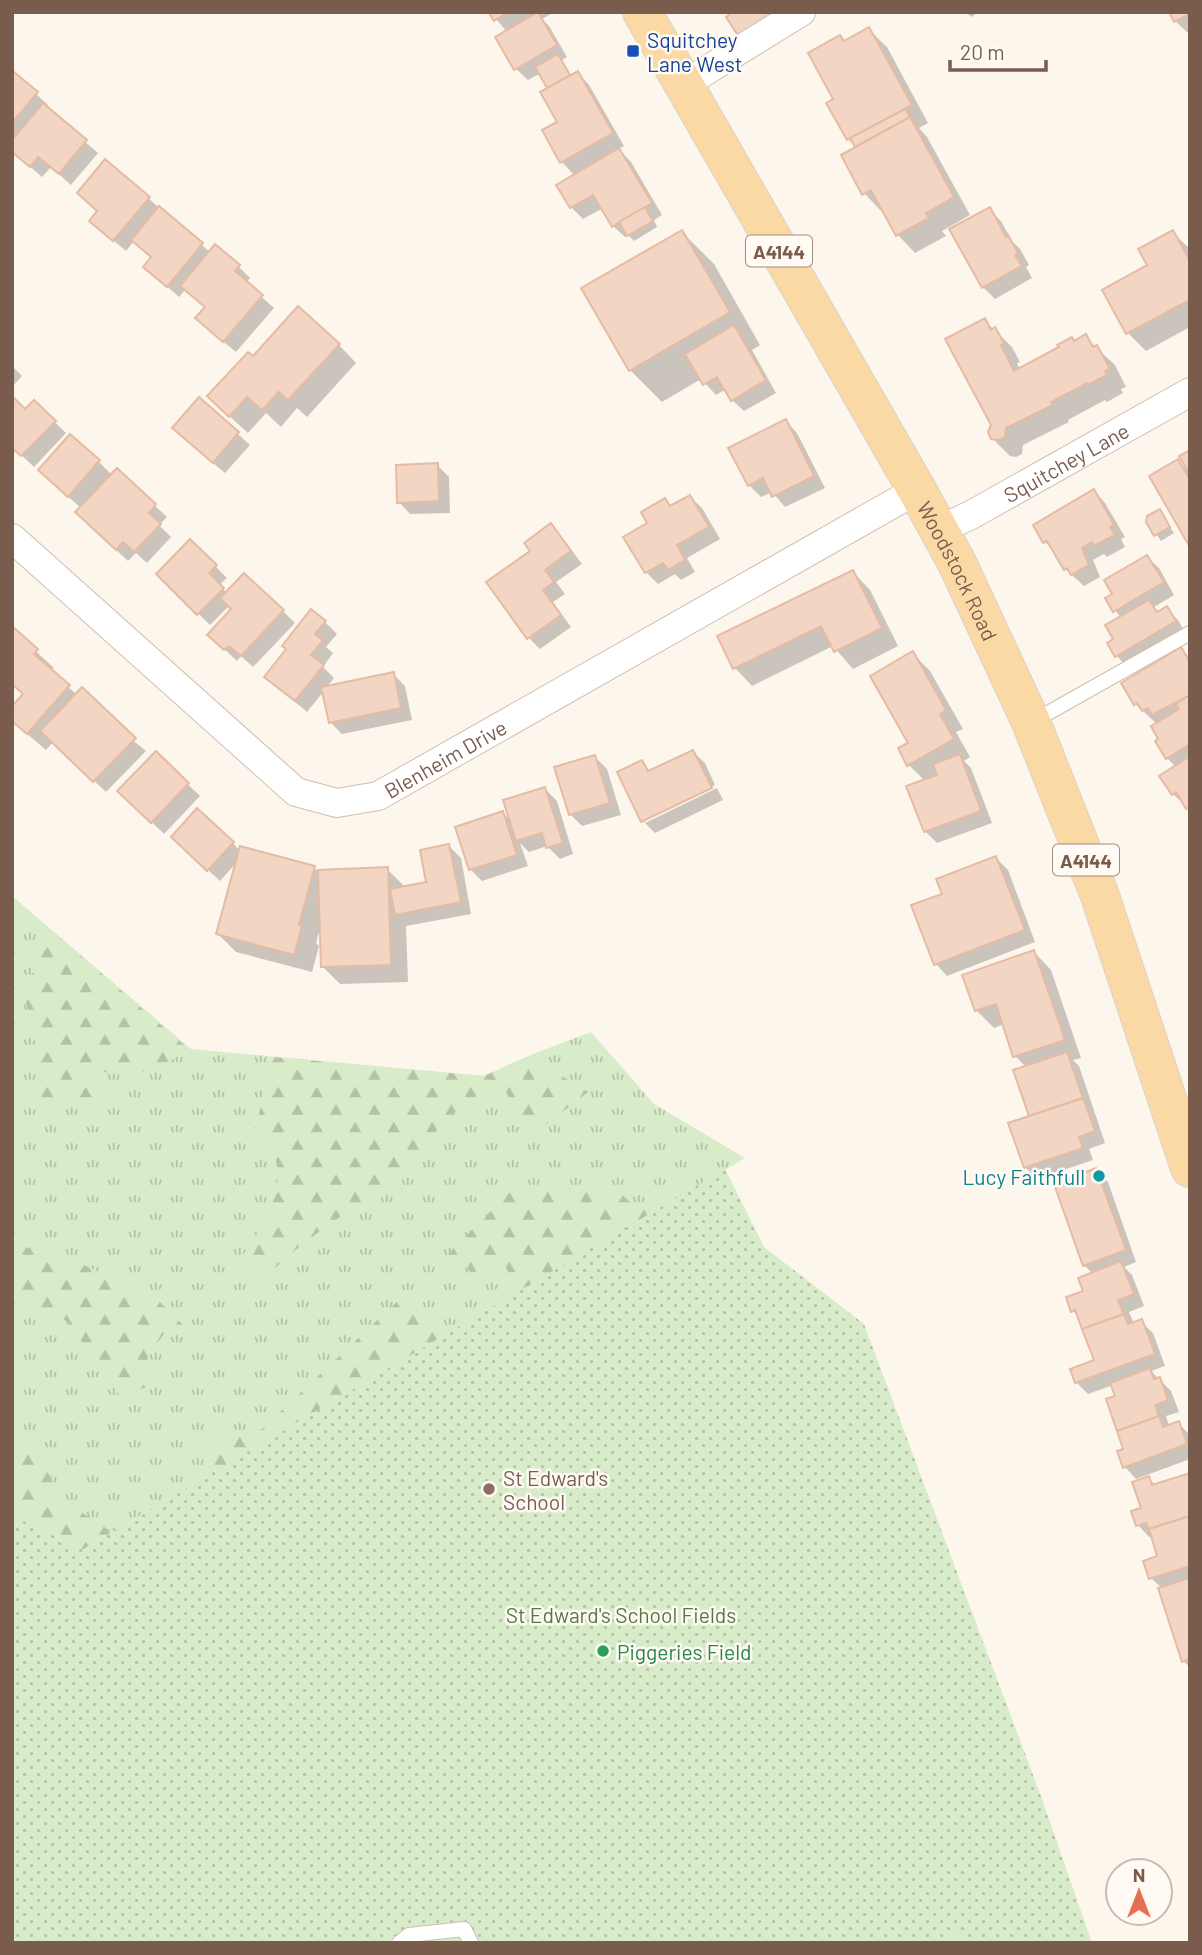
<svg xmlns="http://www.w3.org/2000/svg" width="1202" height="1955" font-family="Barlow,sans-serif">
<defs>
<pattern id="grass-tufts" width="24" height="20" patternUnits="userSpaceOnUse" patternTransform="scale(1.75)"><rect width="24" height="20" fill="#d8ecc9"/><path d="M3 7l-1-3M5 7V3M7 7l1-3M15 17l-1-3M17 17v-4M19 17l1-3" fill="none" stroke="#b4c2a5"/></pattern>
<pattern id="forest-firs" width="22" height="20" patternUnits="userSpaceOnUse" patternTransform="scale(1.75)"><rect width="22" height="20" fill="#d8ecc9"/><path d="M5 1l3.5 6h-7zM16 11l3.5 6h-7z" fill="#b4c2a5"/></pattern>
<pattern id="park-dots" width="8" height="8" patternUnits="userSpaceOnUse" patternTransform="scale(1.75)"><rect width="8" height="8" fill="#d8ecc9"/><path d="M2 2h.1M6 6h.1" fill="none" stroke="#b4c2a5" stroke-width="1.8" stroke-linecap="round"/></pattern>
</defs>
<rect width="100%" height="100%" fill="#fdf6ec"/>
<polygon fill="url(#grass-tufts)" points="12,896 191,1049 484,1076 533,1054 591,1032 654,1104 745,1158 82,1550 12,1515"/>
<g fill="url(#forest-firs)">
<path d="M 50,929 L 190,1050 C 162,1065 131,1083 99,1070 L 101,1100 L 98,1112 L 23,1093 L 42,1069 L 24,994 Z"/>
<path d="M 533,1054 L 557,1073 L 588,1092 L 538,1131 L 524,1127 L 515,1103 L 496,1081 L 465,1103 L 437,1130 L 425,1156 L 305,1242 L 261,1280 L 240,1259 C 260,1231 286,1194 275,1157 C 272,1147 261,1138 255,1130 L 273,1057 L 484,1076 Z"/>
<polygon points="546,1183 592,1191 613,1186 636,1208 670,1203 522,1290 505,1267 471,1272 448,1254 511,1191"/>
<polygon points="12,1244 67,1257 158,1300 187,1329 164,1334 148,1354 146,1387 121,1397 68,1322 12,1294"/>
<polygon points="403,1296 440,1338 217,1470 209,1459 207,1438 262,1429"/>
<polygon points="12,1436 30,1445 48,1468 58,1497 112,1532 82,1550 12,1515"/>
</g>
<polygon fill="url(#park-dots)" points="725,1169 764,1247 864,1324 1042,1799 1092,1943 12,1943 12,1515 82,1550"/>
<polygon fill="#d8ecc9" points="957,1928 966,1943 932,1943"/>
<g fill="#0003">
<polygon points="490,12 554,12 542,19 549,26 567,57 562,60 571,76 578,73 589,85 624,146 618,149 631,162 662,215 654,220 657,227 634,241 628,235 625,237 613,226 603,208 583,219 571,207 559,186 575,176 562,162 544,131 559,123 549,88 541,73 528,80 516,69 507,32"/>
<polygon points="966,12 979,12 971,17"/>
<polygon points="1190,12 1190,35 1175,21"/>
<polygon points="869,30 887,47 928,123 919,128 927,137 970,215 942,231 946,236 915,253 898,235 884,210 881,211 864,193 857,148 848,139 835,100 846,43"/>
<polygon points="14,74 48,105 46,108 98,153 71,185 51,167 42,177 12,151"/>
<polygon points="148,198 211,253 238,266 250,278 246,283 274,308 236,352 209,330 206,308 186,289 179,297 145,267 153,258 134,241 126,251 103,232"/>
<polygon points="989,210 1001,221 1012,241 1020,249 1029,265 1026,267 1032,278 995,299 983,287"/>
<polygon points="682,232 714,264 760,345 752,350 776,393 744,411 732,400 726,389 716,395 701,379 662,402 630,370"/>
<polygon points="1172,232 1190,249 1190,327 1146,351 1128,333 1105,291 1150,266"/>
<polygon points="984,320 1012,347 1020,362 1017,363 1020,370 1061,347 1072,339 1075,342 1085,337 1115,365 1126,387 1121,389 1123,393 1107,402 1105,400 1068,420 1069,422 1023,445 1022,454 1016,457 1010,456 992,438 993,425"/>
<polygon points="339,345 356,363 307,417 297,408 281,427 266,413 248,433 227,414 253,358"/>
<polygon points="12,366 22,376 12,387"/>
<polygon points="199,399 250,445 225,473 186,440"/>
<polygon points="13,400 25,411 34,402 66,433 34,467 12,446"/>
<polygon points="786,421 797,433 825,488 785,507 772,492 761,497 749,485 731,449"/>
<polygon points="1178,461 1190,473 1190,543 1189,543"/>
<polygon points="99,462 112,475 117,470 167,517 159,525 171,537 147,563 136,553 128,561 89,524 81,508 52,482"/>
<polygon points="437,465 449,477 450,513 410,514 399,502"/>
<polygon points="1094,491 1105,503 1125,537 1121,539 1125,547 1107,557 1104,554 1093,560 1100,577 1084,586 1065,569 1056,553 1045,542"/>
<polygon points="690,497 702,508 720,539 687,558 695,572 681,580 675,574 658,584 646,572 649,524 665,500 672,507"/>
<polygon points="1159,511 1174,533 1161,541 1148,522"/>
<polygon points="551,525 562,537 582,564 556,582 565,594 553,602 571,627 540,649 528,637 532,552"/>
<polygon points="190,541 227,578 219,585 227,593 283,611 295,623 253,667 241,656 237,661 221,646 233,609 229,606 210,625 158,574"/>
<polygon points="1147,557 1159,568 1174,595 1154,607 1160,613 1166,609 1178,620 1186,634 1128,668 1117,656 1109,644 1116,640 1121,618 1107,599 1114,595"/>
<polygon points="853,572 870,590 898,646 853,669 833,646 752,686 735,668 720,637"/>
<polygon points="325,622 337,634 326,647 333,653 323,667 334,678 326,688 393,674 405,686 412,720 342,734 330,722 324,691 307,712 266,677"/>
<polygon points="12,629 54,668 51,671 77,695 146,751 106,792 53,742 46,750 25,732 25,695 12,684"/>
<polygon points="1181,649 1190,658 1190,810 1173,794 1176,767 1167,758 1157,724 1135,704"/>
<polygon points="913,654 930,671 963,729 956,732 970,757 964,761 971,768 992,823 937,843 925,831 925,781 909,765"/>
<polygon points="693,752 705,763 715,785 645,819 645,823 717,788 723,800 655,833 643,821 619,773 642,762 651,772"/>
<polygon points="156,754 200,796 164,834 120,791"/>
<polygon points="595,757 607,769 621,815 582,826 570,814"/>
<polygon points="545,789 557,801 573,854 560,859 547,846 529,852 520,843 528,866 482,881 470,869 503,813 512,822"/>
<polygon points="233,843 240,851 314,868 318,871 387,869 406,888 428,884 449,846 461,858 471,914 406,926 408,982 340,984 322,966 320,928 316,943 319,946 312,972 236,952 218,934 237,862 220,881 185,849"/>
<polygon points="996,858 1008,870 1035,942 947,976 936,964 913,906 944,895"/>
<polygon points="1034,952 1051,970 1081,1058 1073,1060 1079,1066 1105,1143 1089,1149 1093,1160 1037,1179 1025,1167 1031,1117 1015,1071 1027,1068 1015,1056 1004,1024 994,1028 976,1010"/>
<polygon points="1096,1170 1108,1182 1136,1262 1124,1267 1132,1275 1144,1306 1129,1312 1134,1324 1141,1322 1153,1333 1165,1366 1151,1371 1171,1391 1179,1412 1166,1416 1169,1426 1178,1423 1190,1435 1190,1459 1136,1479 1125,1467 1126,1450 1117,1397 1113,1385 1088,1394 1076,1382 1096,1361 1080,1318 1073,1311 1093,1274 1084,1265"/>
<polygon points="1190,1475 1190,1667 1183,1661 1162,1588 1151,1578 1160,1557 1153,1536 1149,1537 1138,1525 1143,1509 1149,1478 1156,1486"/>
</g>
<g fill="#f3d5c3" stroke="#e6bba3" stroke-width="2">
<polygon points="488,12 508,12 494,21"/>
<polygon points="538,12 557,45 514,70 495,37"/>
<polygon points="733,12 778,12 739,37 726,17"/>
<polygon points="1169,12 1190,12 1190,14 1174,22"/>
<polygon points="869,27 912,105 847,140 826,103 833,99 808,53 840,35 844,41"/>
<polygon points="558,54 570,75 547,88 535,67"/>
<polygon points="578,71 613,133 560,163 542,130 557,122 540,92"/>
<polygon points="14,72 38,92 12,123 12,73"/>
<polygon points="43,103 87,140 59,174 38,157 30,167 12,152 12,140"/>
<polygon points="905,109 910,117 855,147 850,138"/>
<polygon points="910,117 954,197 926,213 929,218 896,236 871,190 862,195 841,155"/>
<polygon points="619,148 652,203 612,227 593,195 570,208 556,185"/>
<polygon points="105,159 150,197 113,241 89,221 97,211 77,193"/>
<polygon points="159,206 203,243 167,287 143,267 151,257 131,240"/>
<polygon points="645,207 653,221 627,236 619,222"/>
<polygon points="990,207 1006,237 1008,235 1018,253 1015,255 1022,266 982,288 949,229"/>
<polygon points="682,230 730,312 629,371 581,288"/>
<polygon points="1173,230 1190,261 1190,300 1126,334 1102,290 1147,265 1138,249"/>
<polygon points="215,244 240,265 235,271 263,295 223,342 195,318 205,307 180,286"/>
<polygon points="298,306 340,344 288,400 279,392 262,410 247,397 229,417 207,396 248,352 253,356"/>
<polygon points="985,318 991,330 995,327 1004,343 1001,345 1014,371 1059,347 1057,345 1072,337 1074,341 1086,334 1093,347 1097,345 1110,369 1105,371 1107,375 1088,385 1087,383 1051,402 1053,405 1006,428 1005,437 998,440 991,439 988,432 991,425 945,339"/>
<polygon points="734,325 766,380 731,401 717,377 703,385 685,354"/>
<polygon points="13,397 25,409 34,400 56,421 21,456 12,448"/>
<polygon points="199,397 239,432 213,463 172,428"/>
<polygon points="786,419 814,476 772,497 763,478 748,486 728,448"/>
<polygon points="70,434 100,460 68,497 38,470"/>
<polygon points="1190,450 1190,474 1179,456"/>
<polygon points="1178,459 1190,480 1190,543 1188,544 1149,476"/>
<polygon points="438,463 439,501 397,503 396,465"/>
<polygon points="117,468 156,504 149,513 161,524 134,552 123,542 116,550 75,512"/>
<polygon points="1094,489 1114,525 1110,527 1115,535 1094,546 1092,542 1082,548 1089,565 1071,575 1067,568 1064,570 1047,541 1043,543 1033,525"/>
<polygon points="690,495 709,527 677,545 685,560 668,570 663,563 645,573 623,537 647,523 641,512 665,498 670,506"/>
<polygon points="1160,509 1170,527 1154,536 1146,522 1147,516"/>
<polygon points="551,523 571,551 545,570 554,582 543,590 561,615 527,639 486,582 530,551 524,543"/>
<polygon points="190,539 217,565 209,573 224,588 197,615 156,574"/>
<polygon points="1147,555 1164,582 1113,612 1105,598 1112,594 1104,580"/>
<polygon points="853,570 882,628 834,652 821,626 733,669 717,636"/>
<polygon points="244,573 284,610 241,656 229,646 224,650 207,635 231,609 220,598"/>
<polygon points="1149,600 1157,612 1167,606 1176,621 1115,657 1107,643 1113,639 1105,625"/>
<polygon points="311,609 326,621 315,634 323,640 311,655 324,665 295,701 264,677 286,649 282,646"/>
<polygon points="12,626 38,649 34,654 70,685 27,734 12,721 12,706 23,694 12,684"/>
<polygon points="1181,647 1190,662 1190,695 1152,715 1148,708 1142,711 1137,703 1134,705 1121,683"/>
<polygon points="913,651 946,710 940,714 954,739 907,766 898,748 908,743 870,676"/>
<polygon points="394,672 401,708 329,723 321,687"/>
<polygon points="82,687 136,738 93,782 40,731"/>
<polygon points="1190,695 1190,744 1166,759 1155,741 1158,739 1151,726 1179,709 1176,704"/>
<polygon points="693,750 712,788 641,822 617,772 642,760 648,771"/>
<polygon points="156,751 189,783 151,823 117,791"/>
<polygon points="960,754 981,811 924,832 906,786 937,775 933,764"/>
<polygon points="595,755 610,803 569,815 554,767"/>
<polygon points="1190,756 1190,807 1186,809 1176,792 1172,795 1159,776"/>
<polygon points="545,787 563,843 546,848 542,833 516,841 503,800"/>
<polygon points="197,808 234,842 207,871 171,837"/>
<polygon points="503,811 517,855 469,870 455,827"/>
<polygon points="449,844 461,902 395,915 390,889 426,882 420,850"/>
<polygon points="240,846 315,866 299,925 302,926 294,955 216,934"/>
<polygon points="996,856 1025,930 934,965 911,905 942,894 936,879"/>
<polygon points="388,867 391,965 321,967 318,870"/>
<polygon points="1034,950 1065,1040 1013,1057 996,1004 975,1011 962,975"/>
<polygon points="1067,1052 1083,1098 1029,1116 1013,1070"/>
<polygon points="1083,1098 1095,1131 1079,1137 1083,1148 1024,1168 1008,1123"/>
<polygon points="1096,1168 1126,1250 1083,1266 1054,1184"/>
<polygon points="1121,1261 1134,1294 1118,1300 1124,1314 1082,1329 1075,1310 1071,1312 1066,1297 1083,1291 1078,1278"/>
<polygon points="1124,1314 1128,1324 1142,1319 1155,1354 1075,1383 1070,1369 1094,1360 1082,1329"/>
<polygon points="1150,1368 1154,1379 1160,1377 1168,1400 1155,1405 1159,1416 1117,1431 1106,1399 1115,1396 1110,1383"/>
<polygon points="1159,1416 1163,1427 1179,1421 1187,1444 1123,1468 1117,1451 1123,1449 1117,1431"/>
<polygon points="1190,1473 1190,1516 1149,1529 1146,1523 1136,1526 1131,1511 1141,1508 1132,1482 1149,1476 1152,1485"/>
<polygon points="1190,1516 1190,1566 1149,1579 1143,1561 1157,1556 1149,1529"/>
<polygon points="1190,1578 1190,1659 1182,1662 1158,1588"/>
</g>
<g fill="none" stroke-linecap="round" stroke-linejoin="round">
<defs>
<g id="service">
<polyline points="1032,722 1190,633"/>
<polyline points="399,1943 409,1935 464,1929 471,1943"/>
</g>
<g id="minor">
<polyline points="683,85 801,12"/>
<path id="s1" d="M 939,530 L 971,515 L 1190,392"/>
<path id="s2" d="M 12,538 L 296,792 L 337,803 L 378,796 L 917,490"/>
</g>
<g id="primary">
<path id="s3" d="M 642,12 L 917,490 L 957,563 L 1031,722 L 1100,896 L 1190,1168"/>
</g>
</defs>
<use href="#service" stroke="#d1beb0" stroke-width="16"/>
<use href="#minor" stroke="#d1beb0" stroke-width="30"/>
<use href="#primary" stroke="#dad1cd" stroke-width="40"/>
<use href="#service" stroke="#fff" stroke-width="14"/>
<use href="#minor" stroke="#fff" stroke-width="28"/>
<use href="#primary" stroke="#fbd9a5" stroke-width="38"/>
</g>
<rect fill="#1a4fb4" stroke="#fffaf3" stroke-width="2.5" x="626" y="44" width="14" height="14" rx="3.5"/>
<circle fill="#0f9aa8" stroke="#fffaf3" stroke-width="2.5" cx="1099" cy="1176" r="7"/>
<circle fill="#8d6e63" stroke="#fffaf3" stroke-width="2.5" cx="489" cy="1489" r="7"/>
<circle fill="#2e9e5b" stroke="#fffaf3" stroke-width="2.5" cx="603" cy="1651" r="7"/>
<g text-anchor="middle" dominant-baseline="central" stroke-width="5" stroke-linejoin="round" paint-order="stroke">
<g fill="#fffaf3" stroke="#a28b7f" stroke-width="2">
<rect x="746" y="235.5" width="66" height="31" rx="5"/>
<rect x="1053" y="844.5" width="66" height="31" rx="5"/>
</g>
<g font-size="19" font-weight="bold" fill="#7a5c4d">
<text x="779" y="251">A4144</text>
<text x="1086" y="860">A4144</text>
</g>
<g font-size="21" fill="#164399" stroke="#fffaf3" text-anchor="start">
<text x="647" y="39">Squitchey<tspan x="647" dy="24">Lane West</tspan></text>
</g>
<g font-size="21" fill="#7a5c4d" stroke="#fffaf3">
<text stroke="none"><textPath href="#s1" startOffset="144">Squitchey Lane</textPath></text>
<text stroke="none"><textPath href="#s3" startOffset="642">Woodstock Road</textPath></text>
<text stroke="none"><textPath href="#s2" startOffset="542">Blenheim Drive</textPath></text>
</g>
<g font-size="21" fill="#0d838f" stroke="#fffaf3" text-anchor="end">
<text x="1085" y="1176">Lucy Faithfull</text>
</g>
<g font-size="21" fill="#785e54" stroke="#fffaf3" text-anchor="start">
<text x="503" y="1477">St Edward's<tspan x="503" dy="24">School</tspan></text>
</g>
<g font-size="21" fill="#537a41" stroke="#fffaf3">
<text x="621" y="1614">St Edward's School Fields</text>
</g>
<g font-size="21" fill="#27864d" stroke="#fffaf3" text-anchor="start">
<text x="617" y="1651">Piggeries Field</text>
</g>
</g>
<rect width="1202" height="1955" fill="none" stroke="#7a5c4d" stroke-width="28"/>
<g transform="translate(1139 1892)"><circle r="33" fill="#fffaf3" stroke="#cabbb1" stroke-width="2"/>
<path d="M0-5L12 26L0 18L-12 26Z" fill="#e76f51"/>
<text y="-10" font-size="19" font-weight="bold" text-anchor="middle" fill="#7a5c4d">N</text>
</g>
<path d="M950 60v10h96v-10" fill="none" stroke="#7a5c4d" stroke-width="3.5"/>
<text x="960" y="60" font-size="21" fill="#7a5c4d" stroke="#fffaf3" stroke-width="5" paint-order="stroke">20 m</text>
</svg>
